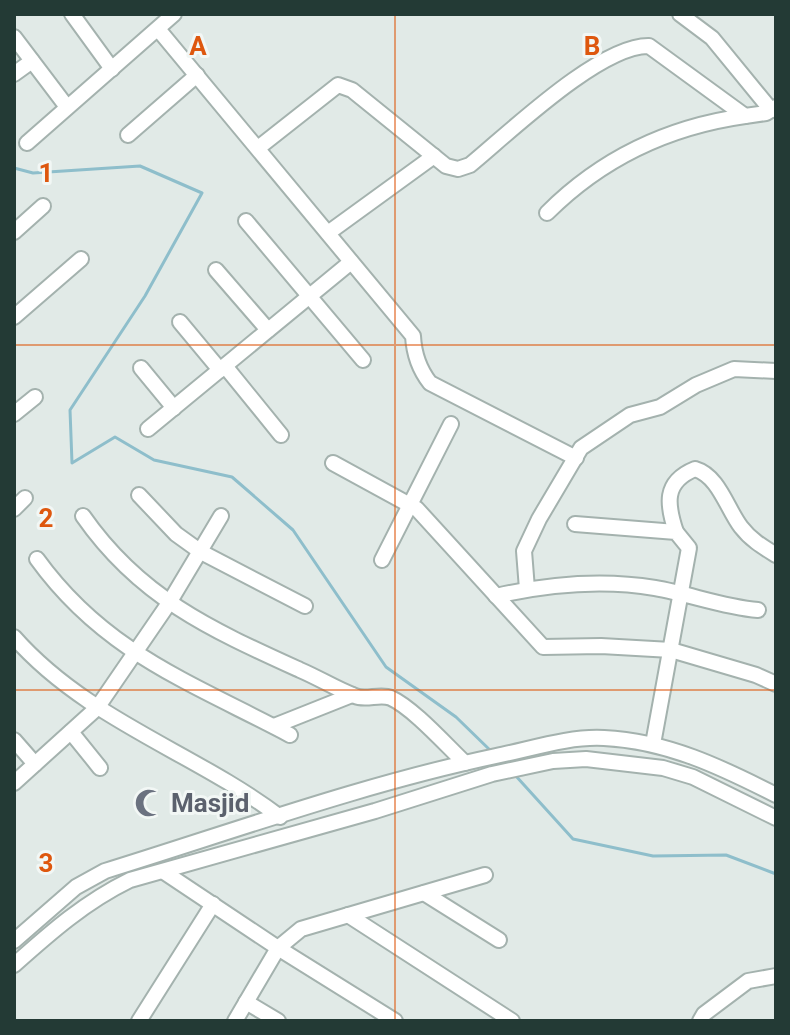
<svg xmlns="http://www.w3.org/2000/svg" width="790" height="1035" font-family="Roboto,sans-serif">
<rect width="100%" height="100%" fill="#e1eae7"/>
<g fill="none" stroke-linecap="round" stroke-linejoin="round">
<g stroke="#8ebecb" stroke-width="3">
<polyline points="14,168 33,173 140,166 202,193 145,296 70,410 72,463 115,437 154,460 232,477 293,530 386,667 456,717 493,753"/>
<polyline points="515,775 573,839 653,856 726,855 776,874"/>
</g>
<defs>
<g id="minor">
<polyline points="72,14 112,69"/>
<polyline points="680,14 712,38 771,110"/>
<path d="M 158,29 L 413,336 C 414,355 419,369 430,383 L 576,458"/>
<polyline points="14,37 67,107"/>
<polyline points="14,74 32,61"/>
<polyline points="128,135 197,75"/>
<polyline points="27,143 174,14"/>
<path d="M 258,148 L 338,85 L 352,90 L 446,166 L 458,169 L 470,165 C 509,133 600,45 649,46 L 745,116 L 766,113 L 776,107"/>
<path d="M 547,213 C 602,158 667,127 745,116"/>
<polyline points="246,221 363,360"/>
<polyline points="14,232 43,206"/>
<polyline points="328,233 434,156"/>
<polyline points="216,270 268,330"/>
<polyline points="14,317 81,259"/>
<polyline points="180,322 220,370"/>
<polyline points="225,366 281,435"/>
<polyline points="141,368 174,408"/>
<polyline points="14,414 35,397"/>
<polyline points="148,429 351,262"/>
<polyline points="333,463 417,509 543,647 601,646 671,650 756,675 776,684"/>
<polyline points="139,495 176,534 201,552 305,606"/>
<polyline points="14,509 25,498"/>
<path d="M 83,516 C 140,598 212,630 300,670 C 319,678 336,689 355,696 C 366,701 380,693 391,698 C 413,708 446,745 465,763"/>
<polyline points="575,524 676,532 689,548 653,744"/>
<path d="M 676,532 C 667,505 663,482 695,469 C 719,476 727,509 741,527 C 751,540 763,547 776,555"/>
<path d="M 37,559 C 105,653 192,683 290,735"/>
<polyline points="382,560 451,424"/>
<polyline points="527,589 524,551 539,519 581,448 630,415 660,407 696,385 734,369 776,371"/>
<path d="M 496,596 C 549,584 601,579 655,588 C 690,594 723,607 758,610"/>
<path d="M 14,637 C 87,720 194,752 280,817"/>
<polyline points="274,726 352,695"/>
<polyline points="71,732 100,768"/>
<polyline points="14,740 35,764"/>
<polyline points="14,783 97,708 169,603 221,516"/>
<polyline points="164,872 278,948 235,1021"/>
<polyline points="424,893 499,940"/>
<polyline points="348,915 512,1021"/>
<path d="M 14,941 L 76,887 L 105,871 C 234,831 364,784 496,756 C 531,749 569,736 604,738 C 667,741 721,767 776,795"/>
<path d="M 14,965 C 51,932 85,902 130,880 L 375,811 L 492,774 L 553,761 L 586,759 L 663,768 L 693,777 L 776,818"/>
<polyline points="246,1002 278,1021"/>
<polyline points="139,1021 213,904"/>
<polyline points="395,1021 278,948 301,929 485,875"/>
<polyline points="700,1021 704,1014 748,981 776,976"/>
</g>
</defs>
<use href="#minor" stroke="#a4b2ae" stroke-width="18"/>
<use href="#minor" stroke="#fff" stroke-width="14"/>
</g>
<path fill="none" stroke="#de570e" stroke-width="2" stroke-opacity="0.55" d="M 395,14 L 395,1021M 14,345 L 776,345M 14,690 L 776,690"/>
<defs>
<symbol id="mosque-bare" viewBox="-9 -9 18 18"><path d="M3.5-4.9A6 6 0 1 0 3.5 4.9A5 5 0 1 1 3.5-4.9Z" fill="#6b7280" stroke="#f2f7f5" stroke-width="2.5" paint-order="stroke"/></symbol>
</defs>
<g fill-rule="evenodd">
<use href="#mosque-bare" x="129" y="783" width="40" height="40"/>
</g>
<g text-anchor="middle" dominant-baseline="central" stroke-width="6" stroke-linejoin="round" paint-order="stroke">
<g font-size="26" font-weight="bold" fill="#5b616d" stroke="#f2f7f5" text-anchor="start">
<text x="171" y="803">Masjid</text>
</g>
</g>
<g font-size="26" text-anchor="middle" font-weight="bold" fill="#de570e" stroke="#f2f7f5" stroke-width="6" stroke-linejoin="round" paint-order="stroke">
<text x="198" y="55">A</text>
<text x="592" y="55">B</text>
<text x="46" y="182">1</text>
<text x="46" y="527">2</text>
<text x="46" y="872">3</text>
</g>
<rect width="790" height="1035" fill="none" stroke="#233a35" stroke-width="32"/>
</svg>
